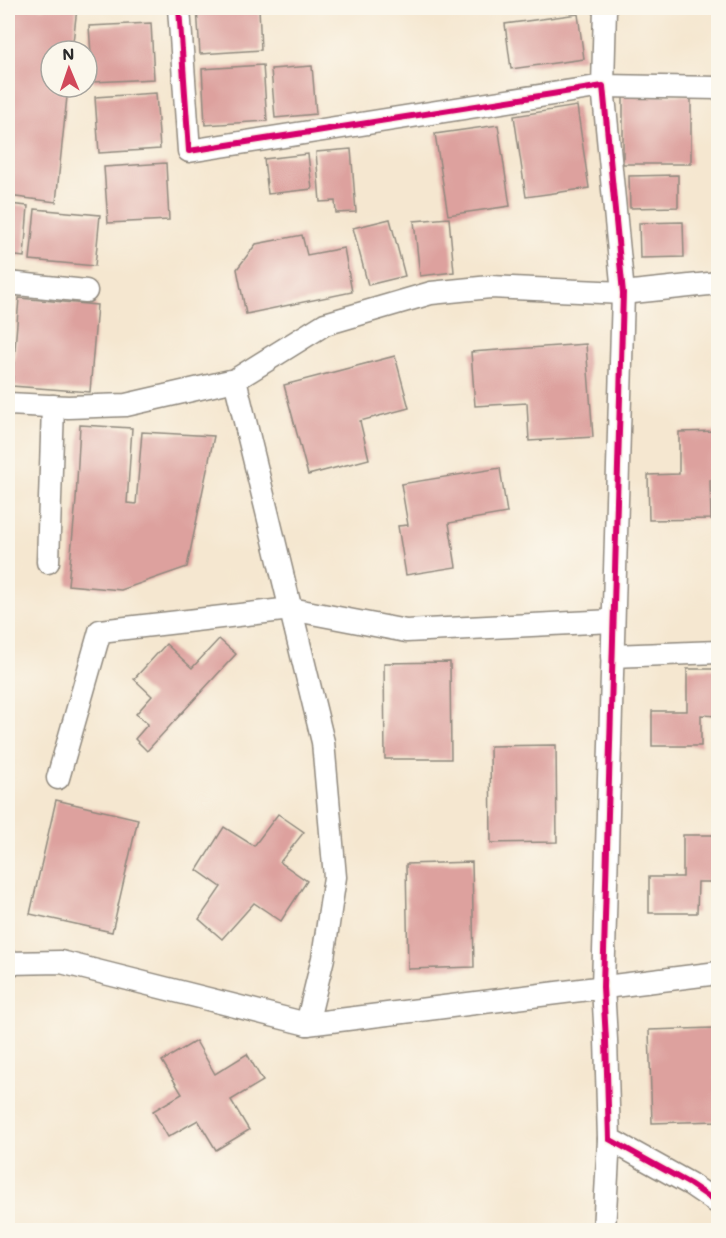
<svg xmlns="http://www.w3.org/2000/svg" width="726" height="1238" font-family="Mali,sans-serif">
<rect width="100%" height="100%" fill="#fbf7ec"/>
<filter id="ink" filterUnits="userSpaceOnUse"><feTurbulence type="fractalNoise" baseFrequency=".0167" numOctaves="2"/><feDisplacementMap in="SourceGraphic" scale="12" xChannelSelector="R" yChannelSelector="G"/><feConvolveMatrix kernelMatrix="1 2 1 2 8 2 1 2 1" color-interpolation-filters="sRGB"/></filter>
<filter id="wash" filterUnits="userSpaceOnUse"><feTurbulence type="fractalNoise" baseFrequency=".008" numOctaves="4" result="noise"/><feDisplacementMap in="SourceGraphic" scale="24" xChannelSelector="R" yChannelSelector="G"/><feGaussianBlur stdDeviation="1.35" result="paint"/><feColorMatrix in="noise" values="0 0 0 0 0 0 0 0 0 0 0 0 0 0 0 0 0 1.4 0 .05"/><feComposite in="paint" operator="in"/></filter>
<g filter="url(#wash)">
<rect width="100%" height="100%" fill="#f5e7d0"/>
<g id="blocks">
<g fill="#dda19e">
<polygon points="8,8 77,8 72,51 51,51 51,87 68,87 56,202 8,196"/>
<polygon points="197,8 259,8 261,50 200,54"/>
<polygon points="459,8 496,8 496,10 459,13"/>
<polygon points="578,14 584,59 511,69 505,24"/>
<polygon points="151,23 154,79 93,82 89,26"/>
<polygon points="263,65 267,121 205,125 202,69"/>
<polygon points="312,66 316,114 275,118 271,69"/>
<polygon points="156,93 160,149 99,153 95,97"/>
<rect x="623" y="95" width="68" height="69"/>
<polygon points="577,106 589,188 526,197 514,116"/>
<polygon points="498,125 510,206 448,215 435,134"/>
<polygon points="351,149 356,212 336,213 335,201 320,202 316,152"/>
<polygon points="308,154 312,189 268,194 264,159"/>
<polygon points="166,163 169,220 108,223 104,167"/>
<polygon points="678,175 678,207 630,208 629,176"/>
<polygon points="8,204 28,206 24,257 8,255"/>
<polygon points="35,209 100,215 95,266 30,260"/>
<polygon points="449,218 454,272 420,276 414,221"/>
<polygon points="390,219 405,276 368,285 353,228"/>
<polygon points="683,222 684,257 640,258 639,223"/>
<polygon points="302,235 307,255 344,248 352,292 246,314 237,269 256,244"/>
<polygon points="19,298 97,305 90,392 12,386"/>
<polygon points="586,344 593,437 529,441 527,403 475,406 471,352"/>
<polygon points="395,356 409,408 360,421 369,459 308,475 284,385"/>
<polygon points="80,425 132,428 127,503 136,504 142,432 214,436 187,567 121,590 68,585 76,500"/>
<polygon points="718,431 718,480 710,480 711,519 649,520 648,475 679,474 679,432"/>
<polygon points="500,468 507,513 449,523 456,567 406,575 398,526 408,525 401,484"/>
<polygon points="219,639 236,654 147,751 135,739 148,724 136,714 152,696 134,679 166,644 192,668"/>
<polygon points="450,662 451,759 385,759 384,663"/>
<polygon points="687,669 718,669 718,716 701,715 701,746 652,746 652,711 687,711"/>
<polygon points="556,745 557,842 491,843 490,746"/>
<polygon points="56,800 138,819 112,932 30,914"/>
<polygon points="278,814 304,832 280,862 307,881 281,921 254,903 222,939 199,919 221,887 197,870 224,827 254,846"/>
<polygon points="683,835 718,835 718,882 698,882 697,913 649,913 649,877 683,877"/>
<polygon points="472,862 474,967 408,969 406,864"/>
<polygon points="714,1028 717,1121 652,1123 649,1030"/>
<polygon points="196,1041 215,1074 247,1054 263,1081 231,1100 249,1130 216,1150 198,1120 168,1137 153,1111 182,1094 162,1061"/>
</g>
</g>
</g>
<g filter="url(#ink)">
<use href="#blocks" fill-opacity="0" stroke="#90897e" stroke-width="1.5"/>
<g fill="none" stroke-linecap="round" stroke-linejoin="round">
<defs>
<g id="minor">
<polyline points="179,8 189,151 603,86 623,293 603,987 606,1040 609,1139 690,1184 718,1203"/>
<polyline points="605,8 603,86 718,88"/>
<polyline points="8,283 86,291"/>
<polyline points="235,380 323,742 335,877 323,958 307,1024"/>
<polyline points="8,404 68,407 126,405 235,380 325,324 431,293 490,287 623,293 718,283"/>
<polyline points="48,562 53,406"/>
<polyline points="612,656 718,652"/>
<polyline points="58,778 100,631 291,609 406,631 613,621"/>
<polyline points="8,963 61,962 307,1024 718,973"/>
<polyline points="604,1230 609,1139"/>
</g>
</defs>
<use href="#minor" stroke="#90897e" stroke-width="25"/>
<use href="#minor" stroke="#fff" stroke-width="22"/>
<defs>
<polyline id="cycleway" points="179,8 189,151 603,86 623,293 603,987 606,1040 609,1139 690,1184 718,1203"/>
</defs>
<use href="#cycleway" stroke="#fbf7ec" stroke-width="10"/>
<use href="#cycleway" stroke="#d6006c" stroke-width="6"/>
</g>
</g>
<rect width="726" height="1238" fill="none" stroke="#fbf7ec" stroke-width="30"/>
<g transform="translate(69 69) rotate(358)"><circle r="28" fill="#fbf7ec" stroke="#a8a59f" stroke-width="1.5"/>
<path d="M0-4.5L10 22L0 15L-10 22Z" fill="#d1495b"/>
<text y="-9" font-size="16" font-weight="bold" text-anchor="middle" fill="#2b2b2b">N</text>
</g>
</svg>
